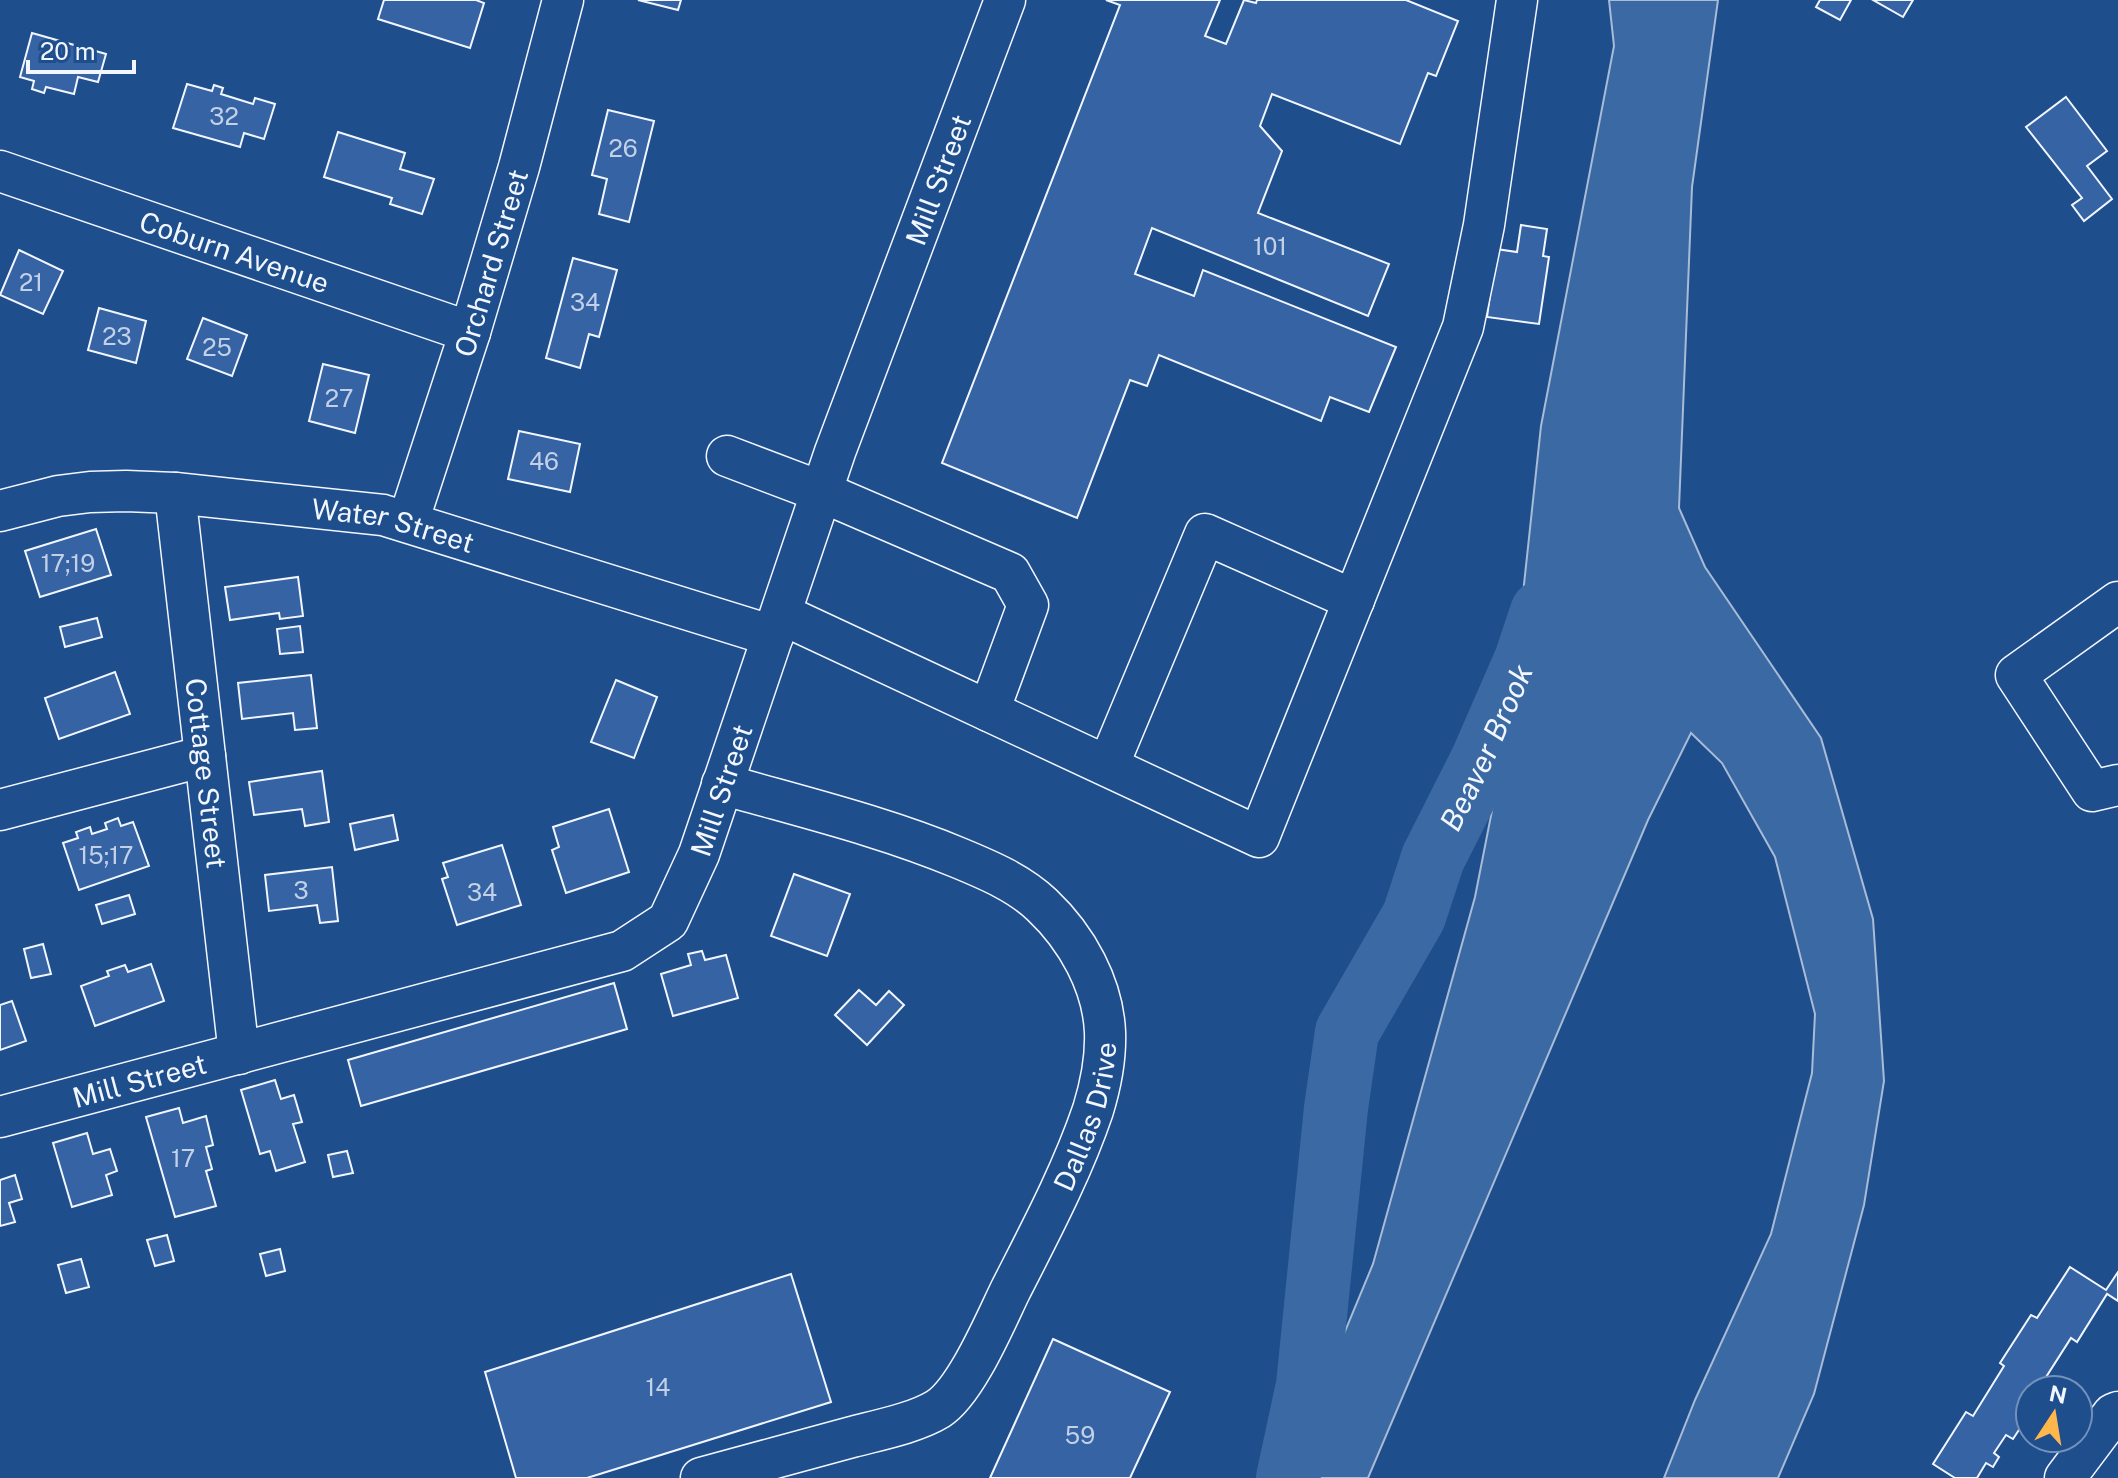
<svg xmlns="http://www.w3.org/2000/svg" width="2118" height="1478" font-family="'Public Sans',sans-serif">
<rect width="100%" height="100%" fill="#1f4e8c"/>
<polygon fill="#3b69a3" stroke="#a8bbd7" stroke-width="2" points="1609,0 1718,0 1692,187 1679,508 1705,567 1821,738 1873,919 1884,1081 1864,1205 1814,1394 1778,1478 1664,1478 1695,1400 1771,1234 1812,1073 1815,1014 1775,857 1722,763 1691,733 1648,820 1368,1478 1284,1478 1373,1264 1475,897 1509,724 1541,426 1614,46"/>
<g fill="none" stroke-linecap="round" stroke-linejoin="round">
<path stroke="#3b69a3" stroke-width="64" id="s1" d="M 1288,1478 L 1308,1385 L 1336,1108 L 1347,1032 L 1414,916 L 1433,858 L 1482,761 L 1526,660 L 1542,612"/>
</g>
<g fill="#3563a3" stroke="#f2f6ff" stroke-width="2">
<polygon points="384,0 476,0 484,3 470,48 378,19"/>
<polygon points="638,0 681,0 678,10"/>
<polygon points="1106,0 1220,0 1205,36 1226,44 1244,0 1256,3 1257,0 1406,0 1458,21 1436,76 1428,73 1400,144 1272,94 1260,126 1282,151 1258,213 1389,264 1368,316 1152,228 1135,274 1194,296 1203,270 1396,347 1369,412 1330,397 1321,421 1159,355 1147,386 1130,380 1077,518 942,463 1120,5"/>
<polygon points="1820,0 1851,0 1840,20 1816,7"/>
<polygon points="1873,0 1913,0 1903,17"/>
<polygon points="32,33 106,54 98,82 78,77 74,94 46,87 44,93 32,89 34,81 20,77"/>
<polygon points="187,84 212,91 214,85 223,88 221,94 253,104 255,98 275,104 264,139 244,133 240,147 173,128"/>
<polygon points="2066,97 2107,151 2087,166 2112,199 2084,221 2072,205 2082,198 2026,127"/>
<polygon points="608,110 654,121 629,222 599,214 607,179 592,175"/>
<polygon points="338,132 405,153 400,169 434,179 422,214 390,204 392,198 324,177"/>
<polygon points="1521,225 1547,229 1543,256 1549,257 1539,324 1487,317 1496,249 1517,252"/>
<polygon points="19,250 63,271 43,314 0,295"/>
<polygon points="573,258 617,270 599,337 589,334 580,368 546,358"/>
<polygon points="99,308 146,321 136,363 88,350"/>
<polygon points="203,318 247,335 232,376 187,359"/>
<polygon points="323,364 369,375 355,433 309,421"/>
<polygon points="519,431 580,444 570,492 508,479"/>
<polygon points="96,529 111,575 40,597 25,551"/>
<polygon points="298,577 303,616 280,619 279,613 230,620 225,587"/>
<polygon points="97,618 102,637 65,647 60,627"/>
<polygon points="300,626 303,652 280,654 277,629"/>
<polygon points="115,672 130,714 59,739 45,698"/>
<polygon points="311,675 317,728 295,730 293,713 242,719 238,683"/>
<polygon points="616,680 657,697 634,758 591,742"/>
<polygon points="322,771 329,822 305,826 302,809 254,815 249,782"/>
<polygon points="609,809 629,872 566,893 552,850 559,847 553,827"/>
<polygon points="393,815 398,840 355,850 350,824"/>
<polygon points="118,818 121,826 133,822 149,866 79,890 63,843 78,838 76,832 90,827 92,834 107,829 105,823"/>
<polygon points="502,845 521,905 457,925 442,879 448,877 443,863"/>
<polygon points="332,867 338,921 320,923 317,905 269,911 265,875"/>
<polygon points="794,874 850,894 827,956 771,936"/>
<polygon points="129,895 135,914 102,924 96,905"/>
<polygon points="43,944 51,974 31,978 24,949"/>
<polygon points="702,951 705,960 726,955 738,998 673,1016 661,974 691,965 688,954"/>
<polygon points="151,964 164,1001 95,1026 81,986 109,976 107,971 125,965 128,972"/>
<polygon points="614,983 627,1029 361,1106 348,1060"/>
<polygon points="859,990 876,1005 889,991 904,1005 867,1045 835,1015"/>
<polygon points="12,1001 26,1041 0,1050 0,1005"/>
<polygon points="275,1080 281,1099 294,1095 302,1122 293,1124 305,1162 276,1171 270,1151 260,1154 241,1090"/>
<polygon points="179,1108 183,1123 206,1116 213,1145 206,1147 212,1169 206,1171 216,1206 175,1217 146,1117"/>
<polygon points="87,1133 93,1154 110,1149 117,1171 106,1175 112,1195 72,1207 53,1143"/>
<polygon points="347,1151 353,1173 333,1177 328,1155"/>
<polygon points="15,1175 22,1199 9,1203 15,1222 0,1226 0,1180"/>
<polygon points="167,1235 174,1261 155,1266 147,1240"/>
<polygon points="280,1249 285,1271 266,1276 260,1254"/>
<polygon points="81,1259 89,1287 66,1293 58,1265"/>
<polygon points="2070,1267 2106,1290 2118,1272 2118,1301 2107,1294 2077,1342 2071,1338 2041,1385 2046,1388 2045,1390 2030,1390 2030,1413 2013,1439 2006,1435 1994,1453 1999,1457 1993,1467 1986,1463 1977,1478 1955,1478 1933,1464 1966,1412 1973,1416 2004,1366 2000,1363 2031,1315 2037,1318"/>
<polygon points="791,1274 831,1402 587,1478 516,1478 485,1372"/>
<polygon points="1053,1339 1170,1392 1130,1478 990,1478"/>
</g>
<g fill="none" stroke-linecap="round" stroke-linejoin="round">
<defs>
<g id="minor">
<path id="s2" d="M 0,171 L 470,332"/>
<polyline points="727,456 822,492 1010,573 1028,605 989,711"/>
<path id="s3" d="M 175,493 L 239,1054"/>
<path id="s4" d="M 0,511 L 58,496 L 90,492 L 126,491 L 175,493 L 383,515 L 773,636"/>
<path id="s5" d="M 408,522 L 470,332 L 519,167 L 563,0"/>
<polyline points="2118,602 2016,675 2092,791 2118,785"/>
<polyline points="781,614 1259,837 1463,327 1484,225 1517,0"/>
<polyline points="1108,766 1205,534 1354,600"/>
<polyline points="0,810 205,756"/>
<path id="s6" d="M 0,1117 L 622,951 L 668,921 L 699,854 L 835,452 L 1005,0"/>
<path id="s7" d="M 701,1478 C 751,1464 802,1451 852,1437 C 879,1430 915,1423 938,1409 C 966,1391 995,1322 1010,1291 C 1040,1232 1072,1172 1093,1110 C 1101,1084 1106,1059 1105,1032 C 1103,985 1077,938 1042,905 C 1019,883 988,870 959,858 C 882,826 802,807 722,784"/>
<polyline points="2065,1478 2113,1414 2118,1412"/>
</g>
</defs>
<use href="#minor" stroke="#f2f6ff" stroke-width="43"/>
<use href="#minor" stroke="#1f4e8c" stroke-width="40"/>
</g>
<g text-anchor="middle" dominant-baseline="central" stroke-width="6" stroke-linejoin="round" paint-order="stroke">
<g font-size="24" fill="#c3d1e8">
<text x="224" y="116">32</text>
<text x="623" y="148">26</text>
<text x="1270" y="246">101</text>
<text x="31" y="282">21</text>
<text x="585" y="302">34</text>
<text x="117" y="336">23</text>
<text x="217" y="347">25</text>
<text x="339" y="398">27</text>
<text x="544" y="461">46</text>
<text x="68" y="563">17;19</text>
<text x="106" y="855">15;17</text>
<text x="301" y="890">3</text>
<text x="482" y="892">34</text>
<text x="183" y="1158">17</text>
<text x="658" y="1387">14</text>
<text x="1080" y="1435">59</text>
</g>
<g font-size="28" fill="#f2f6ff" stroke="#1f4e8c">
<text stroke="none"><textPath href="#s6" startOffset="1488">Mill Street</textPath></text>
<text stroke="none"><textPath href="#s2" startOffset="248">Coburn Avenue</textPath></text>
<text stroke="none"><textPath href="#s5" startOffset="272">Orchard Street</textPath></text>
<text stroke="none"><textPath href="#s4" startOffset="398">Water Street</textPath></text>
<text stroke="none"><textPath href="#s3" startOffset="282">Cottage Street</textPath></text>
<text stroke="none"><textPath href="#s6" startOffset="840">Mill Street</textPath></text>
<text stroke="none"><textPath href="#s6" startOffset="144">Mill Street</textPath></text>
<text stroke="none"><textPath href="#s7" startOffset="578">Dallas Drive</textPath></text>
</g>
<g font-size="30" font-style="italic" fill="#f2f6ff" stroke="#1f4e8c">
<text stroke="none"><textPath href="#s1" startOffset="768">Beaver Brook</textPath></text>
</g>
</g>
<g transform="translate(2054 1414) rotate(12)"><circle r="38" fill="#1f4e8c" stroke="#7391ba" stroke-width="2"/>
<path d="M0-6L14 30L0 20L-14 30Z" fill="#ffb74d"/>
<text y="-12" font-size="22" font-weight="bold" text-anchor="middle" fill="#f2f6ff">N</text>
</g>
<path d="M28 60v12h106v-12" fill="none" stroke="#f2f6ff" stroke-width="4"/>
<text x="40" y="60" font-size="24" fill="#f2f6ff" stroke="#1f4e8c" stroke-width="6" paint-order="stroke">20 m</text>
</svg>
